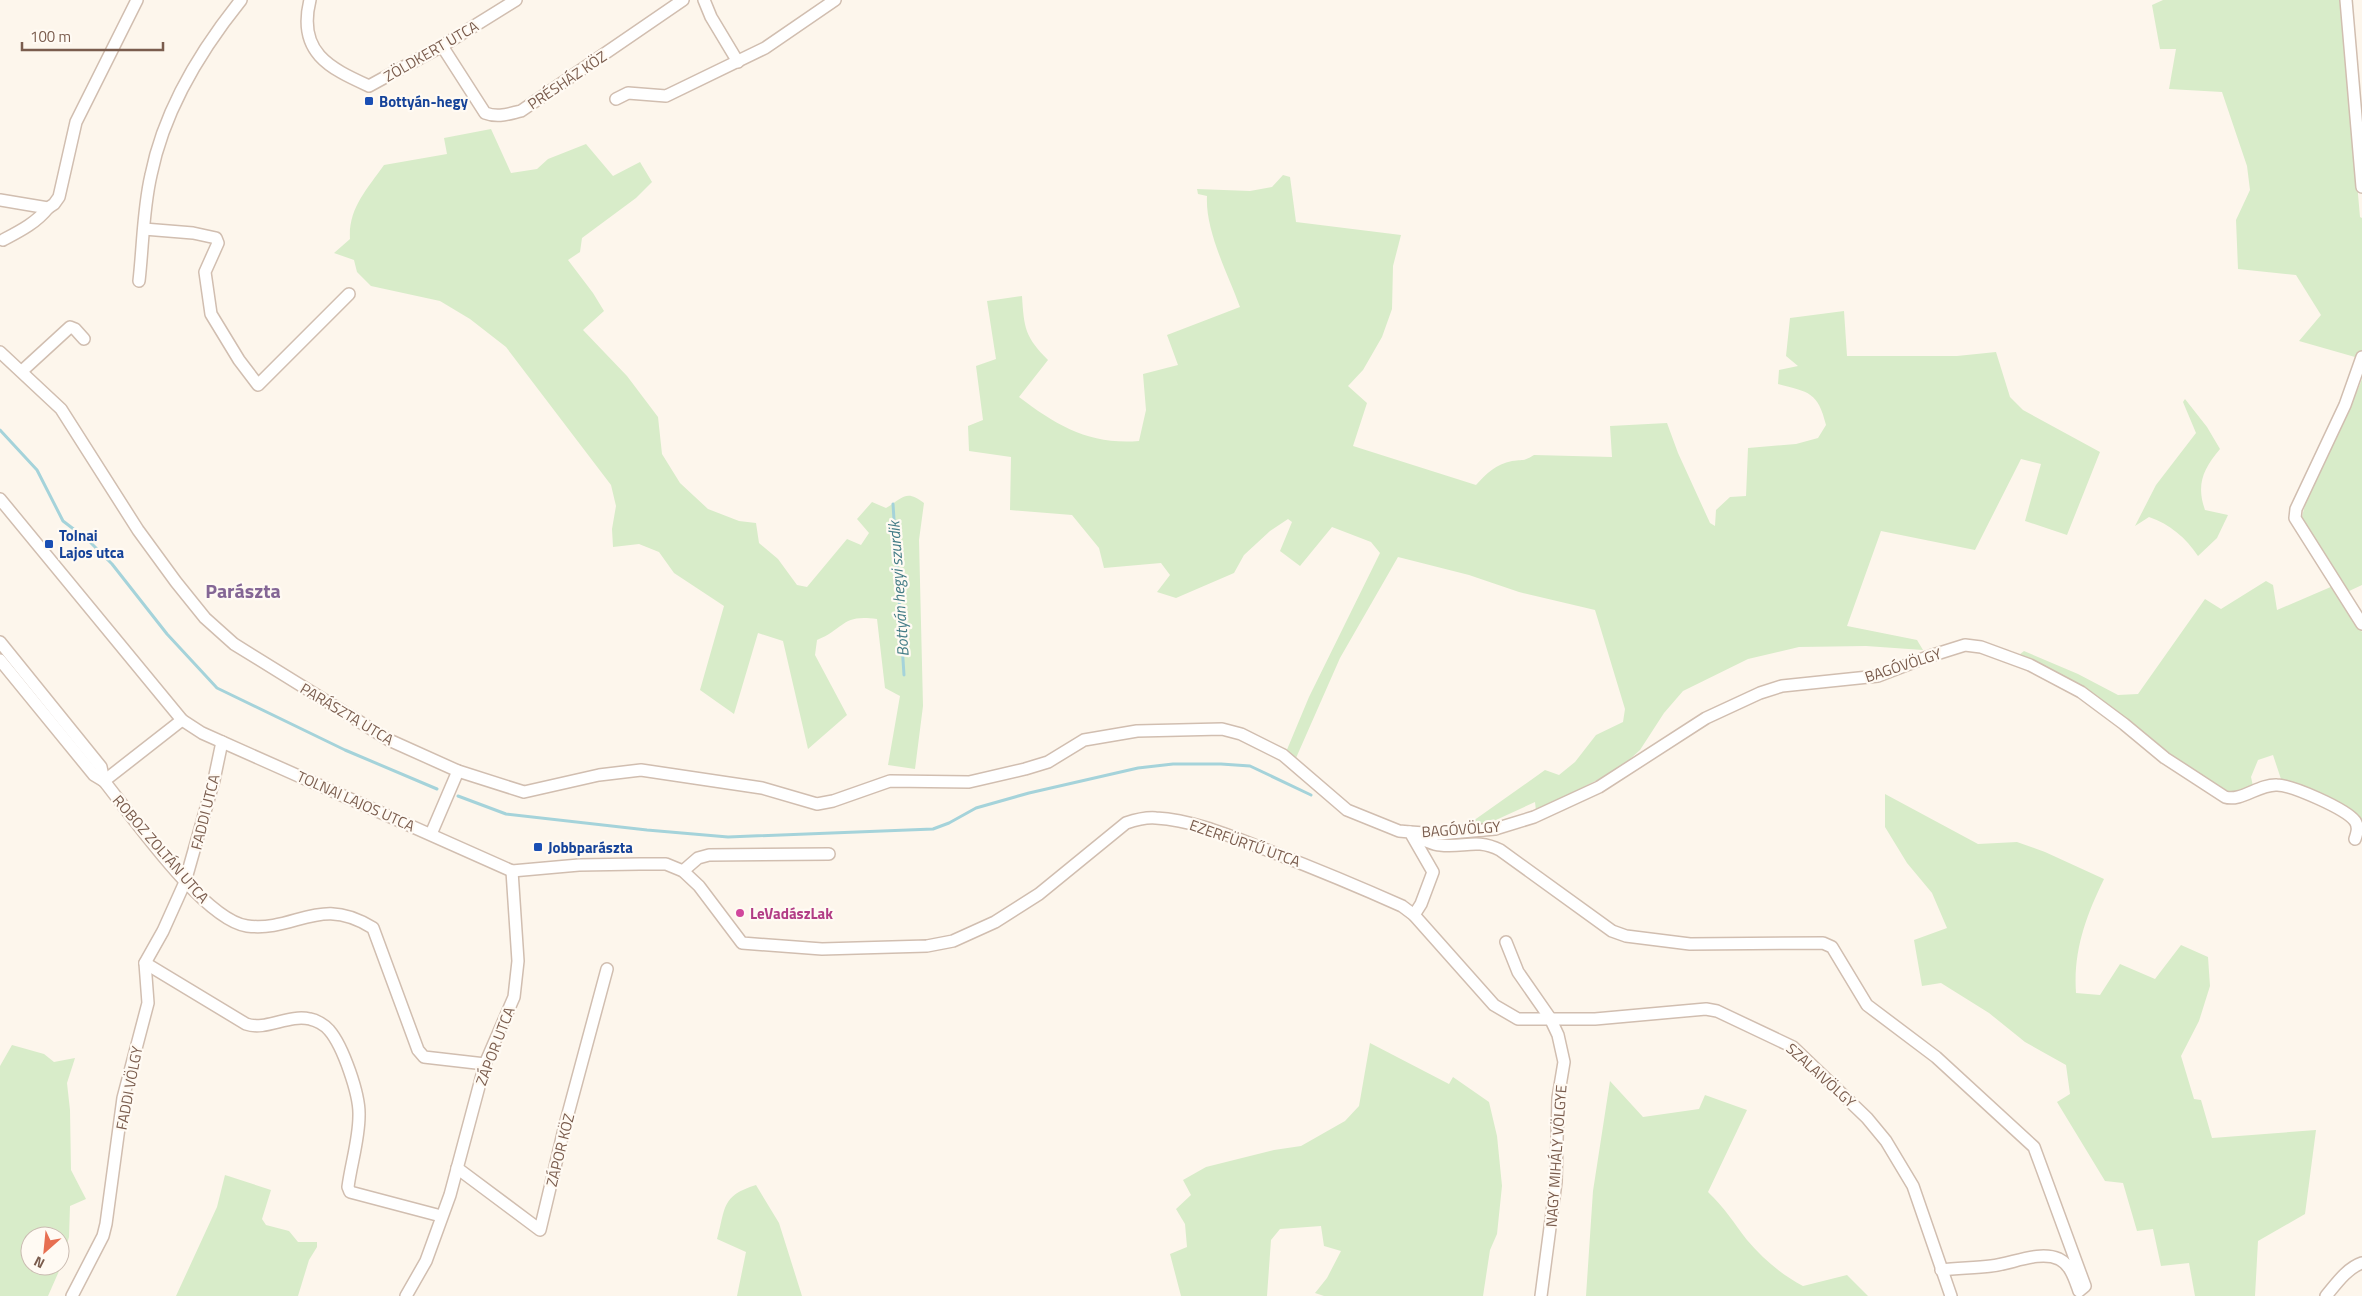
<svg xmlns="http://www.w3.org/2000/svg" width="2362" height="1296" font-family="'Titillium Web',sans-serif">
<rect width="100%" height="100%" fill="#fdf6ec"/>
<g fill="#d8ecc9" fill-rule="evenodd">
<polygon points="2163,0 2341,0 2360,217 2362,218 2362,359 2299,341 2321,315 2296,275 2238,269 2236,220 2250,190 2247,166 2222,92 2169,89 2176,49 2160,49 2152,5"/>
<path d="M 491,129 L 511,173 L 537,169 L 548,159 L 586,144 L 613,176 L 640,162 L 652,182 L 636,198 L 582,238 L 580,252 L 568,260 L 593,293 L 604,311 L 583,330 L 627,376 L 658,417 L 662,454 L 680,483 L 708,509 L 739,521 L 756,523 L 759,543 L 778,559 L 797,585 L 807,587 L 847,539 L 861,545 L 869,533 L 857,519 L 872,502 L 886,508 C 903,498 906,489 924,503 L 919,540 L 923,706 L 915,769 L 888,765 L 900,696 L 885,688 L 877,619 C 841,614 846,628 817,640 L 815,655 L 847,715 L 808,749 L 783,641 L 758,633 L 734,714 L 700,690 L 724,606 L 674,573 L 659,552 L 639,544 L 613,547 L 612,529 L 616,506 L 611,485 L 506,347 L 470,319 L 440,301 L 371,286 L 357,272 L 354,260 L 334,253 L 350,239 C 348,209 367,189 384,165 L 447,154 L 444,138 Z"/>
<path d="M 1283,175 L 1290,177 L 1296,222 L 1401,235 L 1393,266 L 1392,309 L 1382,337 L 1363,370 L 1348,386 L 1367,403 L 1353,446 L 1476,485 C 1486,474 1496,464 1512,461 C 1523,459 1523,462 1534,455 L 1612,457 L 1610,426 L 1667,423 L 1678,453 L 1710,523 L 1715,526 L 1716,510 L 1730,497 L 1746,496 L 1748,448 L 1796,444 L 1818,438 L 1826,425 C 1818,392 1809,392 1778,384 L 1779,370 L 1798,366 L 1786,356 L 1790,318 L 1844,311 L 1847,356 L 1957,356 L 1996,352 L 2010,397 L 2023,410 L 2100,452 L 2067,535 L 2025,521 L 2041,464 L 2021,459 L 1975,550 L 1881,531 L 1847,626 L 1917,640 L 1923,650 L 1866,646 L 1799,647 L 1748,659 L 1683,691 L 1664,713 L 1640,750 L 1619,769 L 1536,811 L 1535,802 L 1485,825 L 1473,821 L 1545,770 L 1559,775 L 1575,762 L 1596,735 L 1623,722 L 1625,709 L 1595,610 L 1519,592 L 1469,575 L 1398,557 L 1340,658 L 1296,758 L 1286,752 L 1309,697 L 1380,553 L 1371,542 L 1332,527 L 1300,566 L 1280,551 L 1292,522 L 1288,519 L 1270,531 L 1244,555 L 1234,573 L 1176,598 L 1157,592 L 1170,575 L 1161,563 L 1104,568 L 1099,548 L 1072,515 L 1010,510 L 1011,457 L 969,451 L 968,426 L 983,420 L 976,366 L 996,359 L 987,301 L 1022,296 C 1024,328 1025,337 1048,360 L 1019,397 C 1057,426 1090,445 1139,441 L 1146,410 L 1143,374 L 1178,365 L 1167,335 L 1240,307 C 1228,274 1205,231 1207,196 L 1198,194 L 1197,189 L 1250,191 L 1272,187 Z"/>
<path d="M 2362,379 L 2362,585 L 2347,592 L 2302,517 C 2312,471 2345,424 2362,379 Z"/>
<path d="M 2185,399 L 2207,427 L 2220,449 C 2203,469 2196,485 2205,510 L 2228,515 L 2217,538 L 2198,556 C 2186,538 2170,524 2149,517 L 2135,526 L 2156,485 L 2196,433 L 2183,402 Z"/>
<polygon points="2266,581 2273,585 2277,610 2333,586 2362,632 2362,826 2282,782 2273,755 2258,760 2251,777 2253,786 2236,793 2226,793 2019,655 2024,651 2078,674 2118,695 2138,694 2205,599 2221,609"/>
<path d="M 1885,794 L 1978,844 L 2017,842 L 2045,852 L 2104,879 C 2086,916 2073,951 2076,993 L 2100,995 L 2120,964 L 2155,979 L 2181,945 L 2208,957 L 2210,986 L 2199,1021 L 2181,1056 L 2194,1099 L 2201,1100 L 2212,1138 L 2316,1130 L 2305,1214 L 2258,1241 L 2255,1296 L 2195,1296 L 2189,1263 L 2161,1266 L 2153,1229 L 2137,1231 L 2123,1183 L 2105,1181 L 2057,1102 L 2070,1094 L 2066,1065 L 2025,1042 L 1989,1013 L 1941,983 L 1922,986 L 1914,940 L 1947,928 L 1932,893 L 1907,863 L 1885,827 Z"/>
<polygon points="1370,1043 1449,1084 1453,1077 1489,1102 1497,1136 1502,1186 1497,1234 1490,1250 1483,1296 1324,1296 1315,1293 1327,1278 1341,1251 1324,1246 1321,1226 1280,1229 1271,1240 1267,1296 1181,1296 1170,1254 1187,1247 1185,1224 1176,1209 1191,1195 1183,1180 1206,1167 1274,1150 1301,1146 1345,1121 1359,1106"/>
<path d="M 12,1045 L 44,1054 L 54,1062 L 75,1058 L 67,1083 L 70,1110 L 71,1170 L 86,1199 L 70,1206 L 69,1237 L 59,1271 L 48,1296 L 0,1296 L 0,1066 ZM 30,1236 L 60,1236 L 60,1266 L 30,1266 Z"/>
<path d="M 1610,1081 L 1643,1117 L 1699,1109 L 1705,1095 L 1747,1110 L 1708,1192 C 1724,1207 1734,1223 1747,1240 C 1763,1259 1782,1275 1803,1286 L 1847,1275 L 1868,1296 L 1586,1296 L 1593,1191 Z"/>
<polygon points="225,1175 271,1190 262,1219 266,1225 289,1231 298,1242 317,1242 317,1247 309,1260 298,1296 176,1296 217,1207"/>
<path d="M 756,1185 L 779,1223 L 802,1296 L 737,1296 L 746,1252 L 717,1239 C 726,1207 721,1196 756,1185 Z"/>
</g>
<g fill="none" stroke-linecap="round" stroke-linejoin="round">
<g stroke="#a5d3da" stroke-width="3">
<polyline points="0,430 37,470 63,521 88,540 112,564 167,634 217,688 345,750 437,789"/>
<polyline points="893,504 904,675"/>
<polyline points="458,796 506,814 647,830 728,837 933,829 949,823 976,808 1029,793 1138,768 1173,764 1221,764 1250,766 1311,795"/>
</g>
<defs>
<g id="street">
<path d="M 310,0 C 297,52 329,68 369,86 L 442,46 L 516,0"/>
<polyline points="704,0 711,17 738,62"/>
<polyline points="2346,0 2362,187"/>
<path d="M 442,46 L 485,113 C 498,118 508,114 521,111 L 683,0"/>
<polyline points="616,99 628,93 666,96 765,48 835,0"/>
<polyline points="0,200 48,208 54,204 59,197 76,122 137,0"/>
<polyline points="144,229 193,233 216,238 218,243 205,272 211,314 239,360 258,385 349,294"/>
<path d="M 3,240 C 20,231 36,223 48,208"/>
<path d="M 139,281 C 143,246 143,209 151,175 C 164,110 200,51 241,0"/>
<polyline points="0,352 61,409 138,530 176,582 205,618 234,644 389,740 458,771 524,792 599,775 641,770 762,788 817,804 833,801 890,781 969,782 1025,769 1048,762 1084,740 1137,731 1222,729 1241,734 1283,755 1347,810 1399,831 1410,832 1433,872 1421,904 1414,915"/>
<polyline points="2362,357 2345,405 2296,509 2295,518 2362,624"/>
<polyline points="22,371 70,327 75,329 84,339"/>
<path d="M 0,499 L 182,720 L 202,733 L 512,871 L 579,865 L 640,864 L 666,864 L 683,871 L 699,886 L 742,943 L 822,949 L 927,946 L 953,941 L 995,922 L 1039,894 L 1126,823 C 1135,820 1145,817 1156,818 C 1190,820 1223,833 1254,845 C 1304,864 1353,884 1402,906 L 1414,915 L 1494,1005 L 1518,1019 L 1595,1019 L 1706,1009 L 1717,1011 L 1793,1047 L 1867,1118 L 1886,1141 L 1913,1186 L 1951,1296"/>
<polyline points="0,642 101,767 104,781"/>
<path d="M 0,660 L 94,775 L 104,781 C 132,816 204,920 247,926 C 297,932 319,894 373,928 L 418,1050 L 424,1057 L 485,1064"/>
<polyline points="104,781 182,720"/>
<path d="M 1410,832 L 1439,834 L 1495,829 L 1534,817 L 1599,787 L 1706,718 L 1760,693 L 1782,686 L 1878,676 L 1930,656 L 1965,645 L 1981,647 L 2030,665 L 2081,692 L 2124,724 L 2165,758 L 2225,797 C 2241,802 2259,784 2277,785 C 2292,785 2346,809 2355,821 C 2359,827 2357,833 2355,839"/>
<polyline points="431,834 458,771"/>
<path d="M 1421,839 C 1427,841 1434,845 1440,845 C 1464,848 1476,838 1500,850 L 1612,931 L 1626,936 L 1690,944 L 1823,943 L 1832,947 L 1867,1005 L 1936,1057 L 2034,1147 L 2085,1286 L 2079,1291 C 2075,1280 2071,1265 2059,1259 C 2039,1250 2012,1264 1991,1266 C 1975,1268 1958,1268 1941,1270"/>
<polyline points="683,871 698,858 709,855 829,854"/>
<polyline points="1506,942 1518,972 1550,1018 1558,1035 1564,1062 1558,1098 1556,1182 1541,1296"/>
<path d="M 145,963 L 246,1024 C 266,1031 288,1014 310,1019 C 316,1020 325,1025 329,1030 C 343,1046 360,1095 359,1116 C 359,1139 351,1164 348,1187 L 350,1192 L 441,1216"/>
<polyline points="457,1168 540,1230 565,1125 607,969"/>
<polyline points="72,1296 103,1236 106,1224 123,1098 148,1003 145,963 163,931 185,882 214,780 222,742"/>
<polyline points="406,1296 426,1261 450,1195 485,1064 514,997 518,961 512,871"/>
<path d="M 2326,1296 C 2336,1284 2347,1268 2362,1263"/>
</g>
</defs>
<use href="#street" stroke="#d1beb0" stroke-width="14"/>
<use href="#street" stroke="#fff" stroke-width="11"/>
</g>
<g fill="#1a4fb4" stroke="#fffaf3" stroke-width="2">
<rect x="364" y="96" width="10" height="10" rx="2.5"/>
<rect x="44" y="539" width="10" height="10" rx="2.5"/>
<rect x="533" y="842" width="10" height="10" rx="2.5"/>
</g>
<circle fill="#d1479c" stroke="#fffaf3" stroke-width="2" cx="740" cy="913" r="5"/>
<g text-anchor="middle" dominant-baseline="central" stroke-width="4.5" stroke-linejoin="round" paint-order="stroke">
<g font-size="15" fill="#7a5c4d" stroke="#fffaf3">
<text transform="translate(431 51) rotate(-30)">ZÖLDKERT UTCA</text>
<text transform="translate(567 80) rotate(-34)">PRÉSHÁZ KÖZ</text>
<text transform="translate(1903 665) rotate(-18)">BAGÓVÖLGY</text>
<text transform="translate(347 714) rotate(31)">PARÁSZTA UTCA</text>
<text transform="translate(356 801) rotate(24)">TOLNAI LAJOS UTCA</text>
<text transform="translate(205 812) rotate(-76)">FADDI UTCA</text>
<text transform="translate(1461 829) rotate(-4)">BAGÓVÖLGY</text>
<text transform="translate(1245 843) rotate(19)">EZERFÜRTŰ UTCA</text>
<text transform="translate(161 849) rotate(49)">ROBOZ ZOLTÁN UTCA</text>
<text transform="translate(495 1046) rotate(-69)">ZÁPOR UTCA</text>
<text transform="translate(1821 1075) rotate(42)">SZALAIVÖLGY</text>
<text transform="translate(129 1088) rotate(-79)">FADDI VÖLGY</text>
<text transform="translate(560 1150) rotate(-76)">ZÁPOR KÖZ</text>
<text transform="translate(1556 1156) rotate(-86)">NAGY MIHÁLY VÖLGYE</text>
</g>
<g font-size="15" font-weight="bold" fill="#164399" stroke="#fffaf3" text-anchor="start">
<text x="379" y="101">Bottyán-hegy</text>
<text x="59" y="535">Tolnai<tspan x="59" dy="17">Lajos utca</tspan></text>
<text x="548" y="847">Jobbparászta</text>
</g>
<g font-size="15" font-weight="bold" fill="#b23c85" stroke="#fffaf3" text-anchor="start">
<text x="750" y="913">LeVadászLak</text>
</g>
<g font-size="16" font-style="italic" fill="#437c86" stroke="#fffaf3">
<text transform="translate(898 589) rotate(-94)">Bottyán hegyi szurdik</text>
</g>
<g font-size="20" font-weight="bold" fill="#846695" stroke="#fffaf3">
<text x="243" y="590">Parászta</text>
</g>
</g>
<g transform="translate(45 1251) rotate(207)"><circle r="24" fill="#fffaf3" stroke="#cabbb1"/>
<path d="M0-4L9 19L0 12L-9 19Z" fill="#e76f51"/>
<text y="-8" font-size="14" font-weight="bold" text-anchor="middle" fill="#7a5c4d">N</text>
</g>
<path d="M22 42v8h141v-8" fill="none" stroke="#7a5c4d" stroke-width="2.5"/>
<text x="30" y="42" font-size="15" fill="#7a5c4d" stroke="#fffaf3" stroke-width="4" paint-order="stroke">100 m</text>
</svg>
